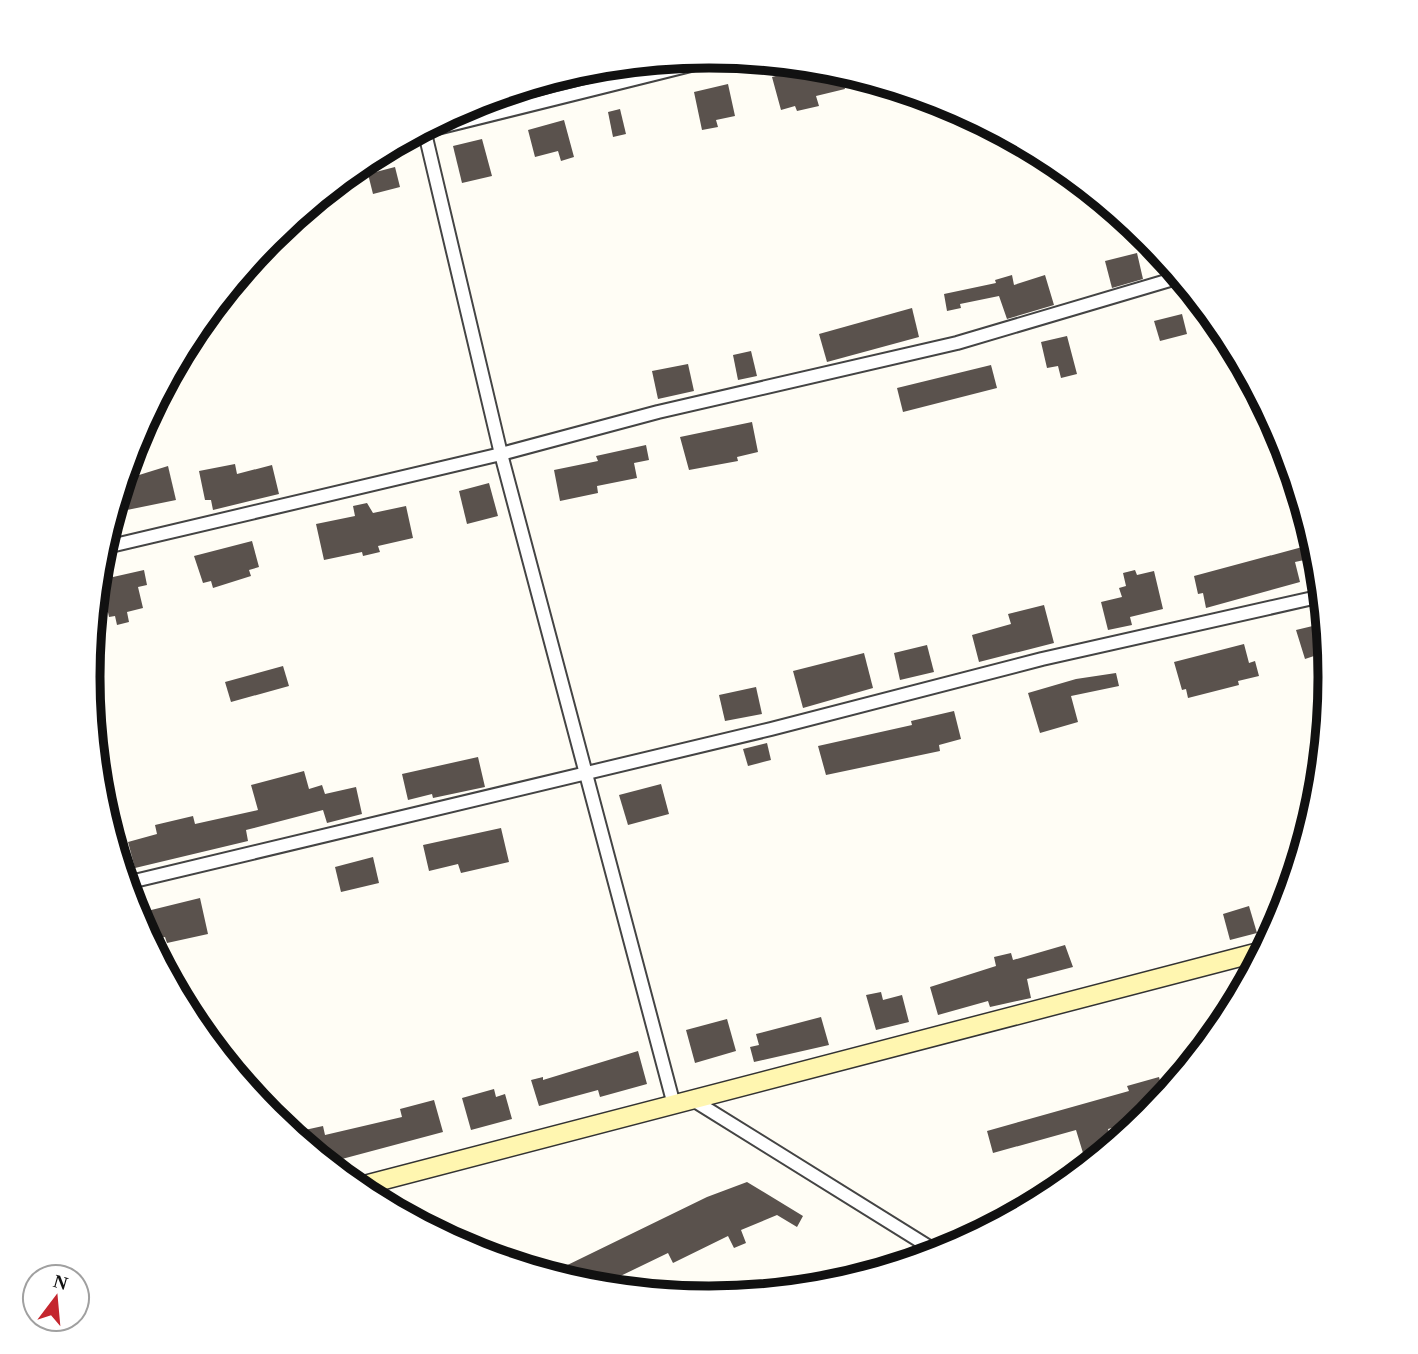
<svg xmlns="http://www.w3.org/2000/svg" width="1418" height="1354" font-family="Georgia,serif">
<rect width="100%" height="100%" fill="#fffdf5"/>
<g fill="#5a524d">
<polygon points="814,66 840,71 845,89 816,96 819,106 797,111 795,106 781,110 772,77"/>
<polygon points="728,84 735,116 716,120 718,127 702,130 694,92"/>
<polygon points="620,109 626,134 613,137 608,112"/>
<polygon points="564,120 574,157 561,161 558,151 535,157 528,130"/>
<polygon points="482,139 492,176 462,183 453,146"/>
<polygon points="395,167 400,187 373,194 368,174"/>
<polygon points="1137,253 1143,279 1112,288 1105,261"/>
<polygon points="1012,275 1014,285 1045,275 1054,305 1007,319 999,296 960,304 961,308 947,311 944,294 996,283 995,280"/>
<polygon points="912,308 919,337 827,362 819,334"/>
<polygon points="1182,314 1187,334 1160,341 1154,321"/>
<polygon points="1067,336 1077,374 1061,378 1058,366 1047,368 1041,342"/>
<polygon points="751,351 757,376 738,380 733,355"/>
<polygon points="688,364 694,391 658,399 652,371"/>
<polygon points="991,365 997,388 903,412 897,388"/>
<polygon points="752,422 758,452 737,457 738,461 689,470 680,437"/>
<polygon points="646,445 649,460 634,463 637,478 597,486 598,493 560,501 554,470 598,461 596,456"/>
<polygon points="235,464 237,474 272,465 279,494 213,510 211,500 205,500 199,471"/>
<polygon points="168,466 176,500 127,510 121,486 123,480"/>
<polygon points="489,483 498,516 467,524 459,491"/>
<polygon points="367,503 373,513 406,506 413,538 378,546 380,552 363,556 362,552 324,560 316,524 355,516 353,506"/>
<polygon points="252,541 259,567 249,570 251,576 213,588 211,581 203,583 194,556"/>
<polygon points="1306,546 1309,559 1295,562 1300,582 1206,608 1203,593 1198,594 1194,576"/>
<polygon points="110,563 113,577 144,570 147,585 138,587 143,608 127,612 129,622 117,625 115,616 109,617 99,571 99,565"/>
<polygon points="1135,570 1137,575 1154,571 1163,609 1130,617 1132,625 1108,630 1101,602 1122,597 1119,588 1126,586 1123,573"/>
<polygon points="1044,605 1054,643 979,662 972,635 1011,624 1008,614"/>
<polygon points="1321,624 1328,659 1316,663 1314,656 1305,659 1296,630"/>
<polygon points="1244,644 1249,663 1255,661 1259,676 1238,681 1239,685 1188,698 1186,689 1182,690 1174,662"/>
<polygon points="927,645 934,672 900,680 894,653"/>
<polygon points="864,653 873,688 803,708 793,671"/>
<polygon points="283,666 289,686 231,702 225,682"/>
<polygon points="1116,673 1119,686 1071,696 1078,722 1040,733 1028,693 1076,679"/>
<polygon points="756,687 762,714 725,721 719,695"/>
<polygon points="954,711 961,739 939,745 940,751 826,775 818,746 912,725 911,721"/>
<polygon points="767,743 771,760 748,766 743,749"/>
<polygon points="478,757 485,787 433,798 432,794 408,800 402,774"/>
<polygon points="304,771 309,789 322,785 325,794 356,787 362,814 327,823 323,810 246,830 248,841 135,868 128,842 157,834 155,825 193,816 195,824 258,810 251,785"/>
<polygon points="661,784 669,814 628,825 619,795"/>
<polygon points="501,828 509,862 461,873 458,864 429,871 423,845"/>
<polygon points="373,857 379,883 341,892 335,867"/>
<polygon points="200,898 208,934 167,943 165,937 149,940 135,914"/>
<polygon points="1249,906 1257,933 1230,940 1223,914"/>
<polygon points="1065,945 1073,967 1027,979 1031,998 990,1007 988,1001 938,1015 930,987 996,966 994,957 1011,953 1013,960"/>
<polygon points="881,992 883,1000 902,995 909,1022 876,1030 866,995"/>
<polygon points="821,1017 829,1045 754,1062 750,1047 759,1045 756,1034"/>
<polygon points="727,1019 736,1051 695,1063 686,1030"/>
<polygon points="638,1051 647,1084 600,1097 598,1090 539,1106 531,1080 543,1077 543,1080"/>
<polygon points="1159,1077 1164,1096 1144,1120 1108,1129 1113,1145 1087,1166 1076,1130 993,1153 987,1131 1129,1091 1127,1086"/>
<polygon points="494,1089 496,1097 505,1094 512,1119 471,1130 462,1098"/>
<polygon points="434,1100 443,1132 327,1163 291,1133 323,1126 325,1135 402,1117 400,1109"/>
<polygon points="747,1182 803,1216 797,1227 777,1215 741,1230 746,1243 734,1248 728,1236 673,1263 668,1253 608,1282 611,1288 587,1286 549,1274 707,1197"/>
</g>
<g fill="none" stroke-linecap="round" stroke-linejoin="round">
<defs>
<g id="street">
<polyline points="424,129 501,454 674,1105"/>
<polyline points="413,134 723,57"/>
<polyline points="102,548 501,454 658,412 957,343 1180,277"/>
<polyline points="126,883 771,729 1042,659 1322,596"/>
<polyline points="693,1100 939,1253"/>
</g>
<polyline id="secondary" points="357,1187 1263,951"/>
</defs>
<use href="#street" stroke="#444" stroke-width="16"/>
<use href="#secondary" stroke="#333" stroke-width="21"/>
<use href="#street" stroke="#fff" stroke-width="12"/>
<use href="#secondary" stroke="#fff6b0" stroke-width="18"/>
</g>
<path d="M0 0H1418V1354H0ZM100 677a609 609 0 1 1 1218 0a609 609 0 1 1-1218 0Z" fill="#fff" fill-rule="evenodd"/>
<path fill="none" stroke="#111" stroke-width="9" d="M100 677a609 609 0 1 1 1218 0a609 609 0 1 1-1218 0Z"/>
<g transform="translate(56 1298) rotate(16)"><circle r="33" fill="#ffffff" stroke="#a0a0a0" stroke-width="2"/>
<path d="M0-5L12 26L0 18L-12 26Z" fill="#c4262e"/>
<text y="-10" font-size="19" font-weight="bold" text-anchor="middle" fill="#111111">N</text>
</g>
</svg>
